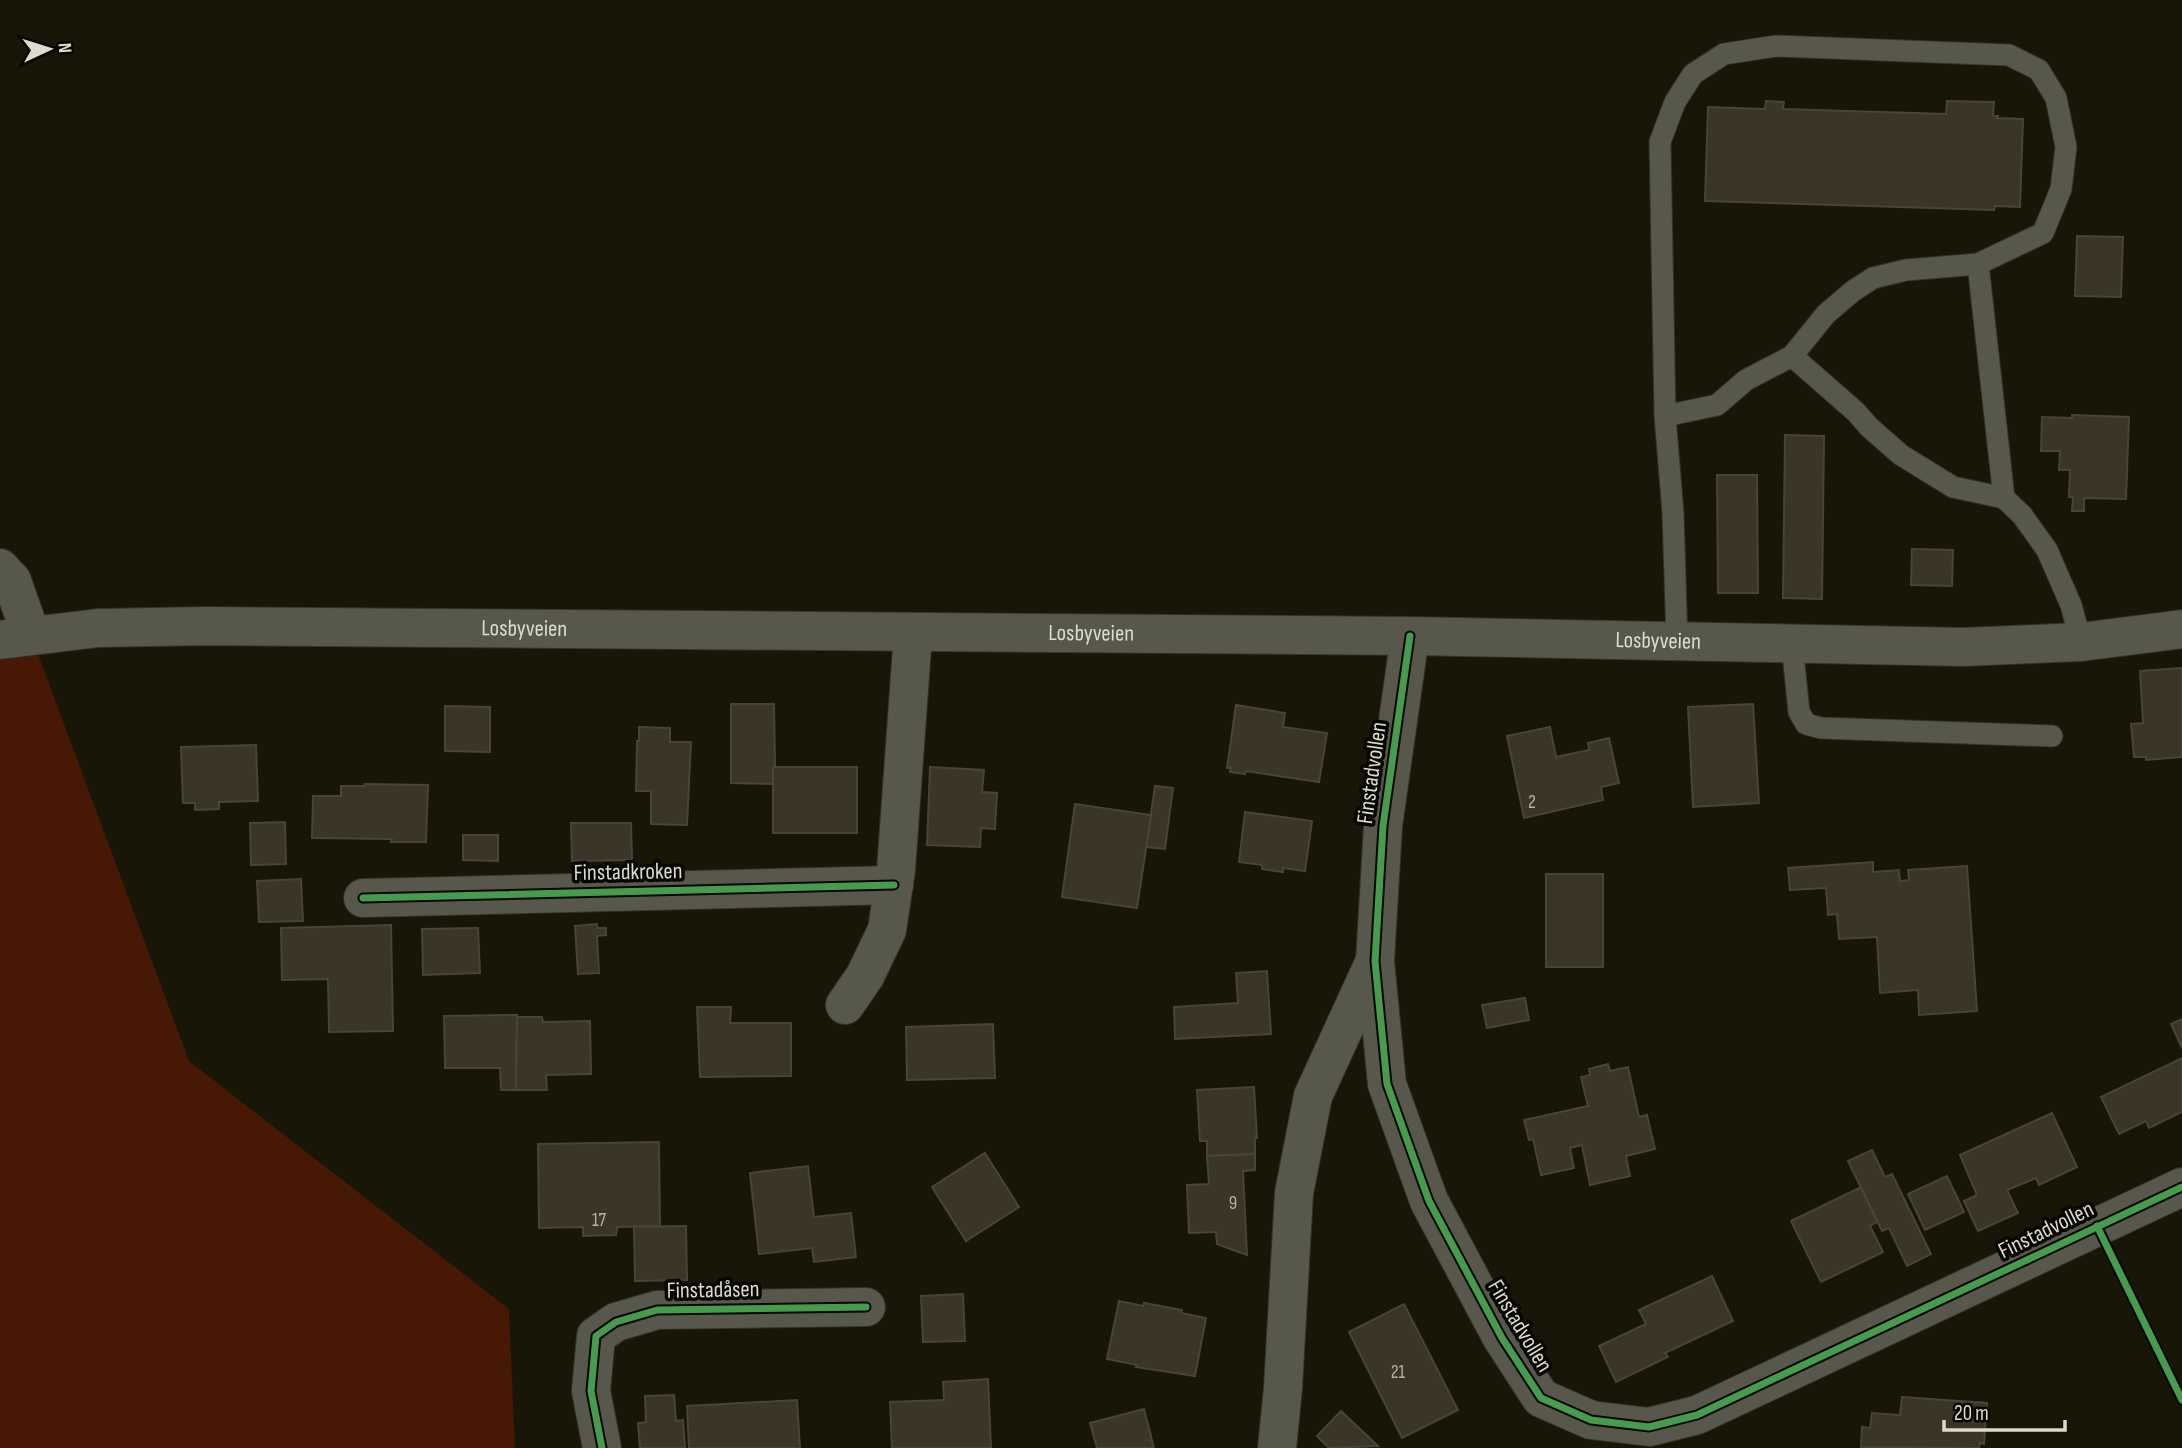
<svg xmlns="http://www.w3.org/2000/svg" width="2182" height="1448" font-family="'Sofia Sans Condensed',sans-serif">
<rect width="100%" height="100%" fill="#171607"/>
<polygon fill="#471803" points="31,635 189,1061 509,1309 515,1448 0,1448 0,643"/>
<g fill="#3a3526" stroke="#484538" stroke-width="2">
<polygon points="1766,101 1784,102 1783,109 1946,114 1947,101 1994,102 1993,116 1998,116 1997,118 2023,119 2020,207 1995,206 1994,210 1705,201 1708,107 1765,109"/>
<polygon points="2077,236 2123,237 2121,297 2075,296"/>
<polygon points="2072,415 2129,417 2126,499 2084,498 2084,511 2072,511 2073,497 2069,497 2070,470 2059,470 2060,451 2041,451 2042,417 2072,418"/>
<polygon points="1785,435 1824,436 1822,599 1783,598"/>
<polygon points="1717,475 1757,475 1758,593 1718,593"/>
<polygon points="1912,549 1953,550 1952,586 1911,585"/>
<polygon points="2182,668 2182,757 2146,760 2146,757 2134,757 2131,724 2143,723 2140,671"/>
<polygon points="731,704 774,704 775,767 773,767 773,784 731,783"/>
<polygon points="1753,704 1759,803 1693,807 1688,707"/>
<polygon points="1236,705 1285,713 1283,727 1327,733 1319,782 1245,771 1245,774 1230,772 1231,768 1227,768"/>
<polygon points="445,706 490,707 490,752 445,751"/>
<polygon points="639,727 670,728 670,742 691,742 687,825 651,824 651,791 636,791 637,741 639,741"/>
<polygon points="1550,727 1556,757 1589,750 1588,743 1609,738 1619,783 1601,787 1603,800 1524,818 1507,736"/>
<polygon points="256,745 258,801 219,802 219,809 195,810 195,803 183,803 181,747"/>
<rect x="773" y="767" width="84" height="66"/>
<polygon points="930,767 984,770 982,792 997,793 995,829 981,828 980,847 927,845"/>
<polygon points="365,784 428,785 426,842 391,842 392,839 312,838 313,796 341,796 341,786 364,786"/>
<polygon points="1155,786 1173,788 1165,849 1146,847"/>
<polygon points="1075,804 1151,815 1137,908 1062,897"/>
<polygon points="1245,812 1312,821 1305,871 1283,868 1283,872 1262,869 1262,865 1239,862"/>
<polygon points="285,822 286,864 251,865 250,823"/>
<polygon points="571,823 631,823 632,860 572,861"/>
<polygon points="463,835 498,835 498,861 463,860"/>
<polygon points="1873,862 1873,872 1899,870 1900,881 1909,880 1908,870 1967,866 1977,1011 1919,1015 1918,990 1880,993 1877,937 1839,939 1837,914 1828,915 1826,888 1790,890 1788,868"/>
<rect x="1546" y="874" width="57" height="93"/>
<polygon points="301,879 303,921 259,922 257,881"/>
<polygon points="597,924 597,928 606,928 606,935 597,936 599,973 578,974 575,926"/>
<polygon points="391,925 393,1031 329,1032 328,979 282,980 281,928"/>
<polygon points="478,928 480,973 423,975 422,929"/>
<polygon points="1267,971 1271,1034 1175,1039 1174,1007 1238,1003 1236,973"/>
<polygon points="1525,998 1529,1020 1487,1028 1482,1005"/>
<polygon points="697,1007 731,1007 730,1023 791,1023 791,1076 700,1077"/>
<polygon points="517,1015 516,1090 501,1090 500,1068 445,1068 444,1016"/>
<polygon points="517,1017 542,1017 543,1022 590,1021 591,1074 546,1075 547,1090 516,1090"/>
<polygon points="2182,1019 2182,1048 2171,1024"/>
<polygon points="993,1024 995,1078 907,1080 906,1027"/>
<polygon points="2182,1058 2182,1112 2149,1128 2146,1121 2119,1134 2101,1097"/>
<polygon points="1608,1064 1610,1071 1628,1067 1639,1117 1647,1115 1655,1149 1626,1156 1630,1176 1590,1185 1582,1145 1570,1148 1574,1168 1541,1175 1533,1139 1529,1140 1524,1120 1588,1106 1581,1077 1590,1075 1589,1069"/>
<polygon points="1254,1087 1257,1138 1255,1138 1255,1154 1207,1156 1207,1141 1200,1141 1197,1090"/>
<polygon points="2052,1113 2077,1167 2039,1185 2036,1178 2007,1190 2018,1213 1978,1231 1964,1201 1977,1195 1960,1155"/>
<polygon points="659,1142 660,1226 617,1227 616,1235 583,1236 583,1227 539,1228 538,1144"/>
<polygon points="1872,1150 1885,1177 1892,1174 1931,1254 1907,1266 1889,1228 1882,1231 1848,1161"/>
<polygon points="985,1153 1019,1207 966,1241 932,1187"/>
<polygon points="1255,1154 1255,1170 1243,1171 1247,1255 1217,1244 1216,1232 1189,1233 1187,1185 1209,1184 1207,1156"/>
<polygon points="808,1166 814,1217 851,1213 856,1257 814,1262 812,1248 759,1254 750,1173"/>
<polygon points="1947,1176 1964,1212 1925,1230 1908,1194"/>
<polygon points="1861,1187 1877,1222 1870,1226 1883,1252 1821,1282 1791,1221"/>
<polygon points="686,1226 687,1280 635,1281 634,1227"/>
<polygon points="1712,1276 1733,1321 1665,1353 1668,1357 1616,1382 1599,1346 1646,1324 1639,1310"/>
<polygon points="963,1294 965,1341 923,1342 921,1296"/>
<polygon points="1119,1301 1143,1306 1144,1303 1182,1310 1181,1313 1206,1318 1195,1376 1136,1367 1137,1365 1107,1359"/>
<polygon points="1404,1304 1458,1410 1402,1438 1349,1332"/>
<polygon points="988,1379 991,1448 892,1448 890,1402 944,1400 943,1382"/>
<polygon points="674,1395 676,1421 683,1420 685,1448 640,1448 638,1423 646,1422 645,1396"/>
<polygon points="1902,1397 1987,1403 1984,1444 1980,1443 1979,1448 1861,1447 1862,1427 1870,1428 1872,1413 1900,1415"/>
<polygon points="797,1400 800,1448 689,1448 687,1406"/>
<polygon points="1144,1409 1154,1448 1097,1448 1090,1423"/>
<polygon points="1341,1411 1378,1446 1329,1448 1317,1436"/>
</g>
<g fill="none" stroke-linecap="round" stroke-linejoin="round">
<defs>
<g id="service">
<polyline points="1978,264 2004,498"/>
<polyline points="1792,356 1856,412 1869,427 1901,455 1953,487 2004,498 2022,515 2047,550 2071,605 2081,642"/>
<polyline points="1665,416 1717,405 1746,380 1792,356 1826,314 1853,291 1873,278 1906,270 1978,264 2043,233 2061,189 2066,147 2056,98 2039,70 2009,55 1776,46 1724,54 1693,74 1675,102 1660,142 1665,416 1673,513 1677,642"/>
<polyline points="1792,644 1799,712 1806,724 1821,728 2052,736"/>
</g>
<g id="minor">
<polyline points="0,568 12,581 31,635"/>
<polyline points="1410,636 1383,826 1375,961 1387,1084 1429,1201 1502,1338 1541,1398 1591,1420 1649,1427 1697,1415 2182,1187"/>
<polyline points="363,898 894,885"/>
<polyline points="845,1005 865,976 887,930 896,870 913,634"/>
<polyline points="602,1448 591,1391 596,1336 616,1322 657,1310 866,1307"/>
<polyline points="1277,1448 1283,1388 1294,1193 1313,1096 1374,963"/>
</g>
<g id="secondary">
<path id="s1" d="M 0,640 L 98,628 L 208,626 L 1410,636 L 1963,647 L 2081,642 L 2182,629"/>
</g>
</defs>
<use href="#service" stroke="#323229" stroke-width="23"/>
<use href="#minor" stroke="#323229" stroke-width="40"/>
<use href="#secondary" stroke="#323229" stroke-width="40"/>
<use href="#service" stroke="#57574b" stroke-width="21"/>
<use href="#minor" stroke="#57574b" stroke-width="38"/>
<use href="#secondary" stroke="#57574b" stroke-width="38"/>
<defs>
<g id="cycleway">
<polyline points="1410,636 1383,826 1375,961 1387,1084 1429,1201 1502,1338 1541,1398 1591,1420 1649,1427 1697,1415 2182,1187"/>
<polyline points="363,898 894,885"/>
<polyline points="2097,1226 2182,1400"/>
<polyline points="602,1448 591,1391 596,1336 616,1322 657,1310 866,1307"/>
</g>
</defs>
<use href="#cycleway" stroke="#070601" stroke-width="11"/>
<use href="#cycleway" stroke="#469c4c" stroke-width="7"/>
</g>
<g text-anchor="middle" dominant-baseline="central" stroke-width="7" stroke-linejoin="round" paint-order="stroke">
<g font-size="19" fill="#b3b2a2">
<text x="1532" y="802">2</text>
<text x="1233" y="1203">9</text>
<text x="599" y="1220">17</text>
<text x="1398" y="1372">21</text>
</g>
<g font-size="23" fill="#dbdccb" stroke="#070601">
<text stroke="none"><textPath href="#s1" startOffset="525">Losbyveien</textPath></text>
<text stroke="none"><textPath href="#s1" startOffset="1092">Losbyveien</textPath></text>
<text stroke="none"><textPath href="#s1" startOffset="1659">Losbyveien</textPath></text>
<text transform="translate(1372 773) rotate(-82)">Finstadvollen</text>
<text transform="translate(628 872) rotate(-1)">Finstadkroken</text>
<text transform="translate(2046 1230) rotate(-26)">Finstadvollen</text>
<text transform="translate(713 1290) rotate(-1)">Finstadåsen</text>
<text transform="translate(1520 1326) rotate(59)">Finstadvollen</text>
</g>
</g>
<g transform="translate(49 49) rotate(86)" stroke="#070601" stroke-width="5" paint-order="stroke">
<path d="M0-5L12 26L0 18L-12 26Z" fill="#dbdccb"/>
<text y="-10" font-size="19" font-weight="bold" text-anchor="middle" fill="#dbdccb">N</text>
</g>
<path d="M1944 1420v10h121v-10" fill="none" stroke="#dbdccb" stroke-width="3.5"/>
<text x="1954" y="1420" font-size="21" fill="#dbdccb" stroke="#070601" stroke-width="5" paint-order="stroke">20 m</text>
</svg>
